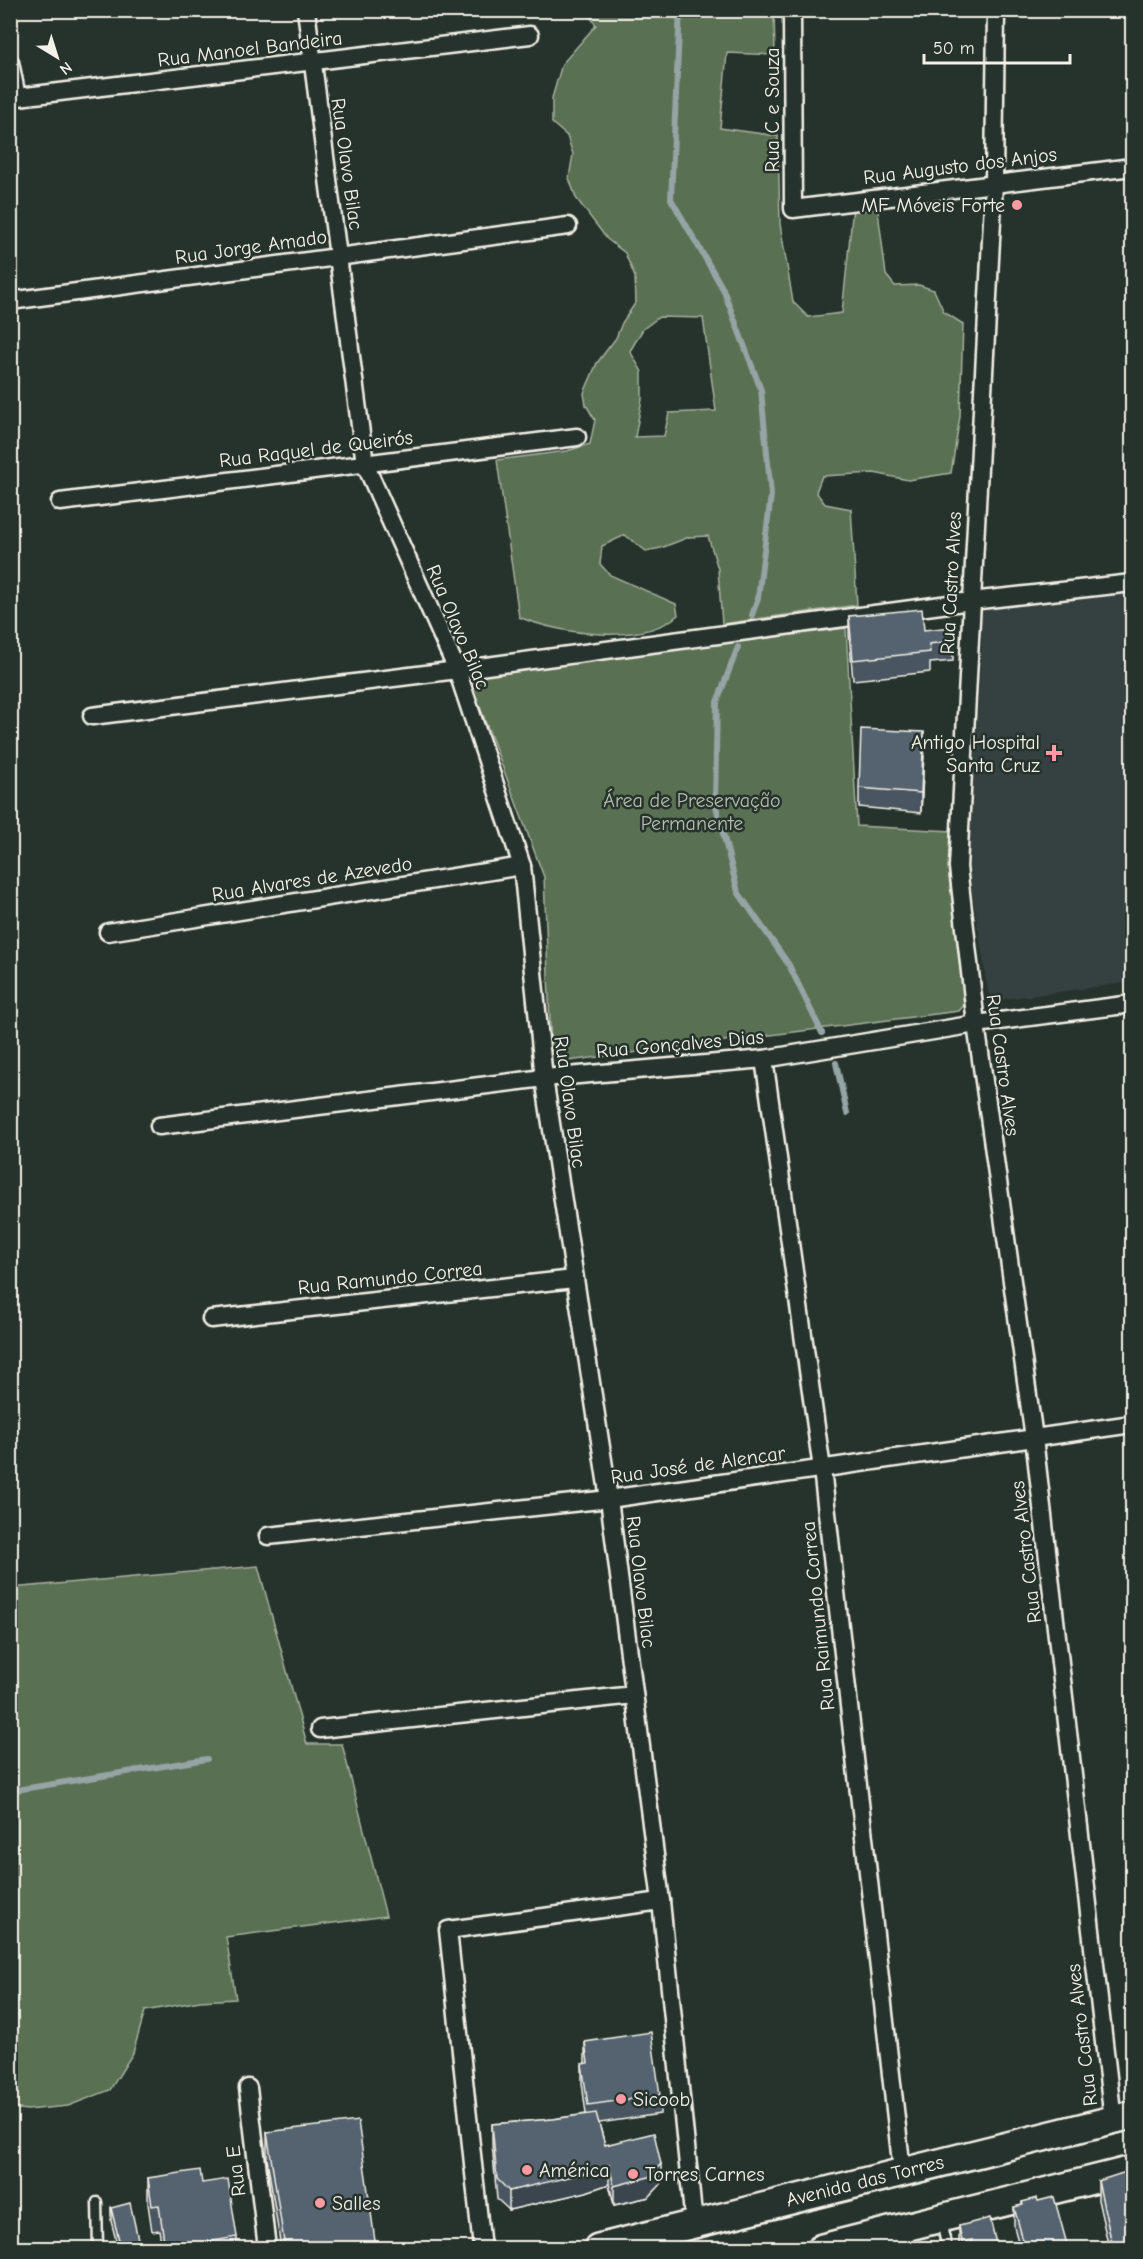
<svg xmlns="http://www.w3.org/2000/svg" width="1143" height="2259" font-family="'Comic Neue',sans-serif">
<rect width="100%" height="100%" fill="#26332d"/>
<filter id="ink" filterUnits="userSpaceOnUse"><feTurbulence type="fractalNoise" baseFrequency=".0167" numOctaves="2"/><feDisplacementMap in="SourceGraphic" scale="12" xChannelSelector="R" yChannelSelector="G"/><feConvolveMatrix kernelMatrix="1 2 1 2 8 2 1 2 1" color-interpolation-filters="sRGB"/></filter>
<g filter="url(#ink)">
<polygon fill="#344141" points="1132,591 1132,982 998,1000 991,996 988,991 968,867 982,640 978,615 982,610 993,607"/>
<g fill="#5a6f53" stroke="#a7b09e" stroke-width="1.5" fill-rule="evenodd">
<path d="M 586,11 L 774,11 L 775,55 L 727,53 L 720,128 L 778,136 L 780,224 L 793,302 L 808,317 L 842,313 L 853,207 L 877,203 L 886,275 L 895,286 L 919,285 L 934,290 L 944,312 L 963,324 L 960,416 L 951,473 L 908,480 L 874,473 L 822,476 L 816,492 L 825,504 L 851,509 L 857,605 L 722,624 L 718,569 L 708,536 L 689,537 L 661,548 L 646,551 L 625,535 L 602,546 L 600,564 L 610,575 L 676,604 L 678,615 C 643,646 559,634 519,617 L 497,460 L 567,451 L 590,444 L 595,420 L 586,405 L 584,393 L 597,363 L 616,338 L 622,323 L 636,302 L 635,277 L 625,253 L 607,239 L 576,198 L 569,178 L 573,154 L 567,136 L 552,123 L 552,98 L 562,64 L 596,25 ZM 659,317 L 703,318 L 716,411 L 669,413 L 664,436 L 635,437 L 642,399 L 642,372 L 630,351 L 643,329 Z"/>
<polygon points="846,628 857,826 952,831 949,878 966,991 965,1004 959,1011 568,1061 559,1059 551,1048 544,877 474,691 473,680 479,675"/>
<polygon points="258,1566 307,1744 342,1744 386,1916 226,1937 236,1999 200,2001 145,2011 133,2053 110,2090 68,2106 27,2110 11,2108 11,1588"/>
</g>
<g fill="none" stroke-linecap="round" stroke-linejoin="round">
<g stroke="#95a4a4" stroke-width="6">
<polyline points="680,10 671,199 723,289 761,390 771,495 758,598 752,615"/>
<polyline points="738,647 717,702 715,802 738,892 789,965 822,1033"/>
<polyline points="836,1063 847,1113"/>
<polyline points="10,1791 207,1759"/>
</g>
<defs>
<g id="lane">
<polyline points="97,2202 98,2248"/>
<polyline points="941,2222 947,2248"/>
<polyline points="907,2230 911,2248"/>
</g>
<g id="street">
<polyline points="306,10 365,464 457,670 522,866 544,1078 609,1499 661,1901 694,2224"/>
<polyline points="792,10 793,209 1132,167"/>
<polyline points="996,10 994,183 958,867 976,1024 1034,1438 1113,2120"/>
<polyline points="10,62 17,97"/>
<polyline points="10,98 530,35"/>
<polyline points="10,301 568,226"/>
<polyline points="60,502 577,437"/>
<polyline points="92,716 457,670 971,601 1132,583"/>
<polyline points="108,932 522,866"/>
<polyline points="764,1059 822,1469 902,2171"/>
<polyline points="159,1126 544,1078 764,1059 976,1024 1132,1004"/>
<polyline points="211,1319 574,1279"/>
<polyline points="268,1536 609,1499 1132,1424"/>
<polyline points="320,1729 634,1695"/>
<polyline points="248,2088 267,2248"/>
<polyline points="482,2248 448,1930 661,1901"/>
</g>
<g id="primary">
<polyline points="598,2248 1132,2115"/>
<polyline points="822,2248 1132,2170"/>
</g>
</defs>
<use href="#lane" stroke="#f4f1e8" stroke-width="13"/>
<use href="#street" stroke="#f4f1e8" stroke-width="21"/>
<use href="#primary" stroke="#f4f1e8" stroke-width="32"/>
<use href="#lane" stroke="#26332d" stroke-width="8"/>
<use href="#street" stroke="#26332d" stroke-width="16"/>
<use href="#primary" stroke="#26332d" stroke-width="27"/>
</g>
<g fill="#485560" stroke="#f4f1e8" stroke-width="1.5">
<polygon points="849,616 924,630 953,641 953,661 930,663 930,672 853,680 849,635"/>
<polygon points="924,752 921,813 859,807 859,788"/>
<polygon points="585,2042 660,2095 660,2114 599,2123 605,2145 661,2184 649,2197 614,2205 609,2184 586,2192 509,2210 497,2199 492,2144 492,2124 553,2119 586,2114 582,2083 582,2064 585,2063"/>
<polygon points="267,2132 375,2248 281,2248 267,2158"/>
<polygon points="148,2178 202,2183 237,2237 237,2248 162,2248 159,2230 152,2231 148,2204"/>
<polygon points="1098,2181 1132,2248 1109,2248 1098,2200"/>
<polygon points="1038,2201 1068,2248 1020,2248 1014,2227 1014,2207 1022,2205 1022,2202"/>
<polygon points="111,2208 140,2248 118,2248 111,2221"/>
<polygon points="959,2226 997,2248 959,2248"/>
</g>
<g fill="#3b454e" stroke="#f4f1e8" stroke-width="1.5">
<polygon points="924,732 924,752 921,813 921,793"/>
<polygon points="661,2164 661,2184 649,2197 614,2205 614,2186"/>
<polygon points="609,2165 609,2184 586,2192 509,2210 509,2191"/>
<polygon points="972,2240 972,2248 962,2248 962,2242"/>
<polygon points="375,2241 375,2248 346,2248"/>
</g>
<g fill="#546370" stroke="#f4f1e8" stroke-width="1.5">
<polygon points="922,609 924,630 952,627 953,641 929,644 930,652 853,660 849,616"/>
<polygon points="861,729 924,732 921,793 859,788"/>
<polygon points="651,2032 660,2095 588,2105 582,2064 588,2063 585,2042"/>
<polygon points="596,2113 605,2145 654,2133 661,2164 649,2177 614,2186 609,2165 586,2173 509,2191 497,2179 492,2124 553,2119"/>
<polygon points="358,2121 375,2241 346,2248 285,2248 267,2132"/>
<polygon points="200,2170 202,2183 228,2179 237,2237 195,2244 196,2248 165,2248 159,2205 152,2206 148,2178"/>
<polygon points="1132,2170 1132,2248 1113,2248 1098,2181"/>
<polygon points="1054,2197 1068,2248 1025,2248 1014,2207 1023,2205 1022,2202 1037,2198 1038,2201"/>
<polygon points="130,2203 140,2248 121,2248 111,2208"/>
<polygon points="990,2218 997,2248 974,2248 972,2240 962,2242 959,2226"/>
</g>
</g>
<g fill="#ff9aa2" stroke="#26332d" stroke-width="2">
<circle cx="1017" cy="205" r="6"/>
<path d="M1051 744h6v6h6v6h-6v6h-6v-6h-6v-6h6z"/>
<circle cx="621" cy="2099" r="6"/>
<circle cx="527" cy="2170" r="6"/>
<circle cx="633" cy="2174" r="6"/>
<circle cx="320" cy="2203" r="6"/>
</g>
<g text-anchor="middle" dominant-baseline="central" stroke-width="5" stroke-linejoin="round" paint-order="stroke">
<g font-size="20" fill="#f4f1e8" stroke="#26332d">
<text transform="translate(250 49) rotate(-7)">Rua Manoel Bandeira</text>
<text transform="translate(772 110) rotate(-90)">Rua C e Souza</text>
<text transform="translate(347 164) rotate(82)">Rua Olavo Bilac</text>
<text transform="translate(960 166) rotate(-7)">Rua Augusto dos Anjos</text>
<text transform="translate(251 247) rotate(-8)">Rua Jorge Amado</text>
<text transform="translate(316 449) rotate(-7)">Rua Raquel de Queirós</text>
<text transform="translate(951 583) rotate(-87)">Rua Castro Alves</text>
<text transform="translate(458 627) rotate(67)">Rua Olavo Bilac</text>
<text transform="translate(312 879) rotate(-9)">Rua Alvares de Azevedo</text>
<text transform="translate(680 1044) rotate(-5)">Rua Gonçalves Dias</text>
<text transform="translate(1003 1065) rotate(82)">Rua Castro Alves</text>
<text transform="translate(570 1102) rotate(82)">Rua Olavo Bilac</text>
<text transform="translate(390 1278) rotate(-6)">Rua Ramundo Correa</text>
<text transform="translate(698 1465) rotate(-8)">Rua José de Alencar</text>
<text transform="translate(1026 1552) rotate(-97)">Rua Castro Alves</text>
<text transform="translate(641 1582) rotate(83)">Rua Olavo Bilac</text>
<text transform="translate(818 1616) rotate(-96)">Rua Raimundo Correa</text>
<text transform="translate(1082 2035) rotate(-97)">Rua Castro Alves</text>
<text transform="translate(236 2171) rotate(-97)">Rua E</text>
<text transform="translate(865 2181) rotate(-14)">Avenida das Torres</text>
</g>
<g font-size="20" fill="#f4f1e8" stroke="#26332d" text-anchor="start">
<text x="1005" y="205" text-anchor="end">MF Móveis Forte</text>
<text x="1040" y="742" text-anchor="end">Antigo Hospital<tspan x="1040" dy="23">Santa Cruz</tspan></text>
<text x="633" y="2099">Sicoob</text>
<text x="539" y="2170">América</text>
<text x="645" y="2174">Torres Carnes</text>
<text x="332" y="2203">Salles</text>
</g>
<g font-size="20" fill="#b6bdac" stroke="#26332d">
<text x="692" y="800">Área de Preservação<tspan x="692" dy="23">Permanente</tspan></text>
</g>
</g>
<rect width="1143" height="2259" fill="none" stroke="#26332d" stroke-width="36"/>
<rect x="18" y="18" width="1107" height="2223" fill="none" stroke="#f4f1e8" stroke-width="2" filter="url(#ink)"/>
<g transform="translate(57 57) rotate(142)" stroke="#26332d" stroke-width="4.5" paint-order="stroke">
<path d="M0-4.5L10 22L0 15L-10 22Z" fill="#f4f1e8"/>
<text y="-9" font-size="16" font-weight="bold" text-anchor="middle" fill="#f4f1e8">N</text>
</g>
<path d="M924 54v9h146v-9" fill="none" stroke="#f4f1e8" stroke-width="3"/>
<text x="933" y="54" font-size="18" fill="#f4f1e8" stroke="#26332d" stroke-width="4.5" paint-order="stroke">50 m</text>
</svg>
